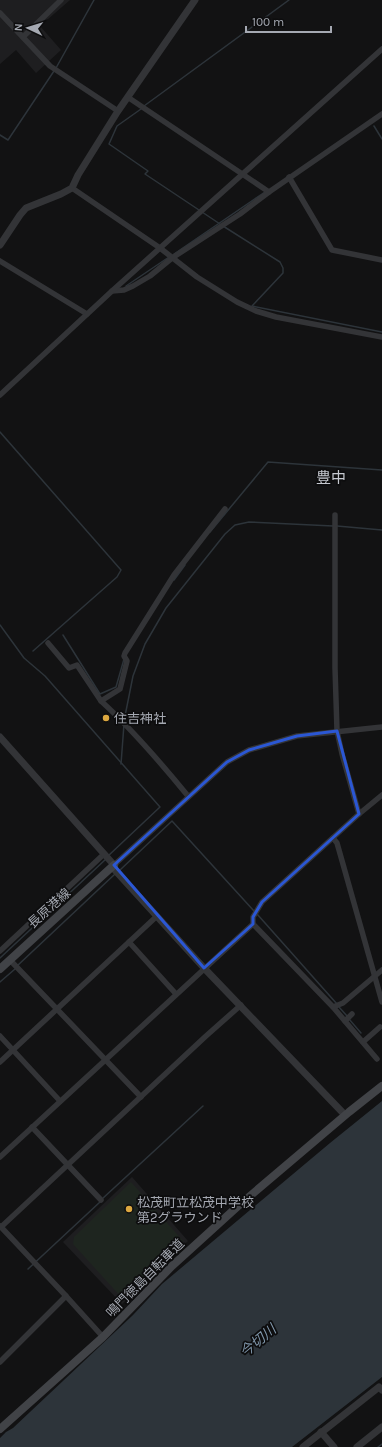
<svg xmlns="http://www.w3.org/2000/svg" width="382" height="1447" font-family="Karla,'Noto Sans JP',sans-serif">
<rect width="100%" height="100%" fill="#121213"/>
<g fill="#1e1e20">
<polygon points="0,0 70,0 40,26 61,50 36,73 16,50 0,64"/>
<polygon points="132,1177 188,1241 122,1304 63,1242"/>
</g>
<polygon fill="#1e251f" points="131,1182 183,1241 122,1298 73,1244 74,1237"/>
<polygon fill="#2d343a" points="382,1101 382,1377 292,1447 0,1447 0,1438 6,1432 13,1428 133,1315 162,1284 330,1143"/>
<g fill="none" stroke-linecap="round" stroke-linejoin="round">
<g stroke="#2d343a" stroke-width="1.5">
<polyline points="56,68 94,0"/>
<polyline points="144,106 289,0"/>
<polyline points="141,109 117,126 109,144 148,171 145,174 220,224"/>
<polyline points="374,126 382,139"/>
<polyline points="0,135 8,140 54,71"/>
<polyline points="223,226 280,262 283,268 283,273 252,306 382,332"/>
<polyline points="174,254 265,192"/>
<polyline points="126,286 169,257"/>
<polyline points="0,432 121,570 117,577 33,651"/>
<polyline points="337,526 382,530"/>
<polyline points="210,532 268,462 382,470"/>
<polyline points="174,580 185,565"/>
<polyline points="0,625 24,658 45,676 160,807 108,856"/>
<polyline points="63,635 100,694 116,687 124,659"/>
<polyline points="124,721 133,676 145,644 166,608 225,534 235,525 249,522 333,526"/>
<polyline points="121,764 124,724"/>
<polyline points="120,870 172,821 254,911"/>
<polyline points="257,914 337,1004"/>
<polyline points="0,958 106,859"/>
<polyline points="17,966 115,874"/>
<polyline points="0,982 15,969"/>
<polyline points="339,1007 347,1016"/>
<polyline points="349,1019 361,1033"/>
<polyline points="102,1199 203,1106"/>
<polyline points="28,1269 100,1202"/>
<polyline points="378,1447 382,1444"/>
</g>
<g stroke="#333437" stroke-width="5.5">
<polyline points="0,13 50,66 118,111"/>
<polyline points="23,37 61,0"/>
<polyline points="129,98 269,192"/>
<polyline points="289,177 332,250 382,260"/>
<polyline points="72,188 160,248 197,277 237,302 256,311 276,317 382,337"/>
<polyline points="0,261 87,314"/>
<polyline points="112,291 124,290 133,286 150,276 172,258 240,214 269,192 382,114"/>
<polyline points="0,395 112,291 382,49"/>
<polyline points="335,515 335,668 337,731 342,754 359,814"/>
<polyline points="48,643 69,668 77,665 101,701"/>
<path d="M 188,796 C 161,763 133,730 101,701 L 120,689 L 127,661 L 124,656 L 125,653 L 174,575 L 225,509"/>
<polyline points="333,838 337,843 382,1002"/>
<polyline points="114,865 227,762 249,750 297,736 382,727"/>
<polyline points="253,924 333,1007 377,1059"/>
<polyline points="129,942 176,994"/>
<polyline points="0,951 104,854"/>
<polyline points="10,960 141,1097"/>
<polyline points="333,1007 343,1003 382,970"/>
<polyline points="345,1021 352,1014"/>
<polyline points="0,1036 60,1101"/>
<polyline points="363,1042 380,1027"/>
<polyline points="0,1062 157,916"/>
<polyline points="32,1127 101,1200"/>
<polyline points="0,1157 253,924 253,917 262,902 359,814 382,795"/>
<polyline points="0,1226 66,1296 0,1362"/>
<polyline points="1,1227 206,1036 241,1005"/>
<polyline points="66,1296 103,1337"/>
</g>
<g stroke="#333437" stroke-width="7">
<polyline points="0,245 20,215 26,208 61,194 72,188 78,175 118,111 195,0"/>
<polyline points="0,737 114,865"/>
<polyline points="112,867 204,968 345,1115"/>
<polyline points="321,1432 334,1447"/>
<polyline points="303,1447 379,1387 382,1390"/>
<polyline points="357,1447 382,1427"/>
</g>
<g stroke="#414347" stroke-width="8">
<polyline points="0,969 114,865"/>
<polyline points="0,1429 103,1337 172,1266 237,1207 349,1112 382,1086"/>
</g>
</g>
<path fill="none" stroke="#2b57d4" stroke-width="3" stroke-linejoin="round" d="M 337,731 L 359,814 L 262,902 L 253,917 L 253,924 L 204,968 L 114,865 L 227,762 L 249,750 L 297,736 Z"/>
<g fill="#dda840" stroke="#0d0d0e" stroke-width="1.5">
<circle cx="106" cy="718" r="4"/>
<circle cx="129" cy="1209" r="4"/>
</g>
<g text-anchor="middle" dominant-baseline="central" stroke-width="3.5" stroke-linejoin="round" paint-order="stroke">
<g font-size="13" fill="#a5a9b2" stroke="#0d0d0e" text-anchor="start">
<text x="114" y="718">住吉神社</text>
<text x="137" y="1202">松茂町立松茂中学校<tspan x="137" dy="15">第2グラウンド</tspan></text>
</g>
<g font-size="13" fill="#a5a9b2" stroke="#0d0d0e">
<text transform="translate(49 908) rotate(-42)">長原港線</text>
<text transform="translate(145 1278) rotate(-45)">鳴門徳島自転車道</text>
</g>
<g font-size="14" font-style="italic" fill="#7f96aa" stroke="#0d0d0e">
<text transform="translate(258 1341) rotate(-40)">今切川</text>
</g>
<g font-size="15" fill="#c5c8cf" stroke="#0d0d0e">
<text x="331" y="478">豊中</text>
</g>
</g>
<g transform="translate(28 28) rotate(274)" stroke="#0d0d0e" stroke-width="3" paint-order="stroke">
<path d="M0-3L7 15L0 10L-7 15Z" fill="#a5a9b2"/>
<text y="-6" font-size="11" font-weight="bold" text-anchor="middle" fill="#a5a9b2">N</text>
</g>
<path d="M246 26v6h85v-6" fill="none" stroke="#a5a9b2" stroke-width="2"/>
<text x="252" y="26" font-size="12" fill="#a5a9b2" stroke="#0d0d0e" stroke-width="3" paint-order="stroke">100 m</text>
</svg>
